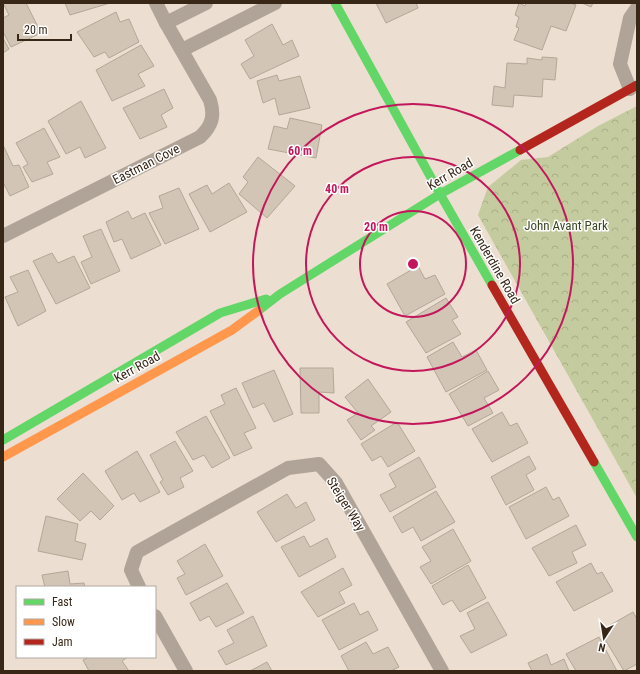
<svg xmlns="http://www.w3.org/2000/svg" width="640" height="674" font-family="'Roboto Condensed',sans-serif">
<defs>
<pattern id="park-crowns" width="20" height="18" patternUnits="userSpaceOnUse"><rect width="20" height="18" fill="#c4cb9e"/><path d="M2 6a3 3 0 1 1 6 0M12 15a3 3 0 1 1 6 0" fill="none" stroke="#a9ae87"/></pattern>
</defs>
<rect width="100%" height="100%" fill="#ecded0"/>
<polygon fill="url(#park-crowns)" points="637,106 637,498 478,215 488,187 521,160 548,157 598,126"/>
<g fill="#d2c5b5" stroke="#b2a897">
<polygon points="3,3 26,3 41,33 11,47 3,32 3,18 9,15"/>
<polygon points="65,3 110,3 70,15"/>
<polygon points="376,3 416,3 418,8 386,23"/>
<polygon points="519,3 525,6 526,3 570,3 576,5 566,31 551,26 542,50 514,40 519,28 516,27 519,17 515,15"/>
<polygon points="582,3 593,3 591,7"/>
<polygon points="116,12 120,22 129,19 139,42 109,58 105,52 94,57 77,32"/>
<polygon points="272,24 283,45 292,40 299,56 250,79 241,64 254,56 245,40"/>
<polygon points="3,38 9,49 3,53"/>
<polygon points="141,45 154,66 138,74 145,86 112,101 96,70"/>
<polygon points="542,57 557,58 555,80 543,79 542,97 514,95 513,107 492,105 494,86 505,88 507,63 527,64 527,58 542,60"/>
<polygon points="277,75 279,81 300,76 310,108 279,115 275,98 263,103 257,81"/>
<polygon points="164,89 173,108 161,115 167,127 140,139 123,108"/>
<polygon points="81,101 106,148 85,158 80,147 66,154 48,121"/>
<polygon points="290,118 322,125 316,158 268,149 274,126 287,129"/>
<polygon points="44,128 60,157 47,162 53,174 32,182 23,167 28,164 16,143"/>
<polygon points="3,145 13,166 19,165 29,187 10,196 3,182"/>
<polygon points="258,157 295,186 267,218 239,194 248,182 243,177"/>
<polygon points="229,183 247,212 210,232 189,194 207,185 212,194"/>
<polygon points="179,188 199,229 165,244 149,213 163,208 159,196"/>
<polygon points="128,211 132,219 145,213 161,245 131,259 122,239 114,242 106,222"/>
<polygon points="101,229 120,271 91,284 81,262 92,257 83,236"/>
<polygon points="52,253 58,263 74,256 90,288 56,304 33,261"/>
<polygon points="418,266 425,279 435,275 445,294 405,316 387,284"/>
<polygon points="28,270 46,311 18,326 5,297 18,292 10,277"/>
<polygon points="446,298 458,317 452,320 461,334 426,353 406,322"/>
<polygon points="453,342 462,357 476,350 487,370 446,392 427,357"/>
<polygon points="300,368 333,368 334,393 319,392 319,413 301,413"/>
<polygon points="274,370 293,414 274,422 264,403 253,408 242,383"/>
<polygon points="488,371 499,390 484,398 493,413 468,426 449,394"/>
<polygon points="368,379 391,412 371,426 375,430 361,440 347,420 358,413 345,397"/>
<polygon points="236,388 256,428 244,433 252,448 234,456 210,411 225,404 221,395"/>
<polygon points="502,412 510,426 517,423 528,443 492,462 472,429"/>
<polygon points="206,416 230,458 212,468 204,455 193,460 176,432"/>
<polygon points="397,422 415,451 388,467 381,456 372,461 361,444"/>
<polygon points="175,441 193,471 180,478 184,487 168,495 160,482 163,480 150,455"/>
<polygon points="137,451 160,492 140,502 134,493 122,500 105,471"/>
<polygon points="529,456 536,469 526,475 534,490 506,505 491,477"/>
<polygon points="419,457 436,487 390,512 380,495 396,487 389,474"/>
<polygon points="83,473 114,506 100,520 91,511 80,521 57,499"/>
<polygon points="546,487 553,500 559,497 569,516 526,539 509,507"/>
<polygon points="436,491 455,522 421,541 413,527 402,533 393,517"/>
<polygon points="287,494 296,508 306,502 315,520 276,542 257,512"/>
<polygon points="46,516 78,524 75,541 86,544 82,560 38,551"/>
<polygon points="576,525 586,545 572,552 577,563 549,576 532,548"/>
<polygon points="453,529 471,561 431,584 420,567 431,561 422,547"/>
<polygon points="304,536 310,547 327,538 336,557 299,577 281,547"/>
<polygon points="205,544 223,576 186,595 177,578 185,574 177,561"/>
<polygon points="591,563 597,574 602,572 613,591 574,611 556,582"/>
<polygon points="468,565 486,598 460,612 452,600 443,605 432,586"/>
<polygon points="343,568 352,585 339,592 345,603 318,617 301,592"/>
<polygon points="68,571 70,584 84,583 85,587 45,587 42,575"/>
<polygon points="227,583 244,613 216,627 209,616 200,621 190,603"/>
<polygon points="488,602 507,635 471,653 460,636 475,629 467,613"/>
<polygon points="354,603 360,615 368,611 378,630 339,650 322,620"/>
<polygon points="633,612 637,619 637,664 624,671 600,631"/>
<polygon points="253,616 267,646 226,665 218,651 234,643 227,630"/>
<polygon points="599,637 617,671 576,671 566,654"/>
<polygon points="366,642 373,654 388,647 399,667 391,671 349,671 341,656"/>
<polygon points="547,654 551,665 564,659 569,671 532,671 528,663"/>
<polygon points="89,657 128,657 122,661 129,671 89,671 83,660"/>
<polygon points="267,662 272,671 250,671"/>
</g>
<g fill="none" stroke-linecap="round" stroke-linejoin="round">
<g stroke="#b0a397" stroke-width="14">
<polyline points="166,23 206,3"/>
<polyline points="182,50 275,3"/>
<polyline points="630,89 620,64 630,18 637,8"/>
<path d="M 3,236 L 200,137 C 212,126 215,116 210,100 L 166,23 L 156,3"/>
<polyline points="139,587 131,570 137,552 288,468 319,464 336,483 442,671"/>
<polyline points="155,616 186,671"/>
</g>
<g stroke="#63d668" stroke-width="9">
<polyline points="335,3 440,194 492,285"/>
<polyline points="258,311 280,294 440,194 520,150"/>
<polyline points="3,440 220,313 266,299"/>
<polyline points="594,462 637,537"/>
</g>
<polyline stroke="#ff974d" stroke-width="9" points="3,457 232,330 258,311"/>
<g stroke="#b3261e" stroke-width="9">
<polyline points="520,150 637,85"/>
<polyline points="492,285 594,462"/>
</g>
</g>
<g fill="none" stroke="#c2185b" stroke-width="2">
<circle cx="413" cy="264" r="53"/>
<circle cx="413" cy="264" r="107"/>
<circle cx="413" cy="264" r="160"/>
</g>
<g text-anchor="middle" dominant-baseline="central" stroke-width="3" stroke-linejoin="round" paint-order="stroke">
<g font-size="13" fill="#382717" stroke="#fff">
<text transform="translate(146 164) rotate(-27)">Eastman Cove</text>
<text transform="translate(450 174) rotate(-30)">Kerr Road</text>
<text transform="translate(495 265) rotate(60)">Kenderdine Road</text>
<text transform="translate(137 367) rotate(-29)">Kerr Road</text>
<text transform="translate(346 504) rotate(58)">Steiger Way</text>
</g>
<g font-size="13" fill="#3a481f" stroke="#fff">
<text x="566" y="225">John Avant Park</text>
</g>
</g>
<circle cx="413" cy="264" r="6" fill="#c2185b" stroke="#fff" stroke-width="2"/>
<g font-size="12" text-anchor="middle" font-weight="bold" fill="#c2185b" stroke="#fff" stroke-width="3" stroke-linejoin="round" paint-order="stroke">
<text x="300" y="155">60 m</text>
<text x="337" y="193">40 m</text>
<text x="376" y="231">20 m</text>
</g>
<rect width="640" height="674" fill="none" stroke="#382717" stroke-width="8"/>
<rect x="16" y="586" width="140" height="72" fill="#ffffff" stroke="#afa9a2"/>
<rect x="24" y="599" width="20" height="6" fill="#63d668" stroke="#afa9a2"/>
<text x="52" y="606" font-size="12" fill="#382717">Fast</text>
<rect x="24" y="619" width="20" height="6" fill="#ff974d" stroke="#afa9a2"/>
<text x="52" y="626" font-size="12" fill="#382717">Slow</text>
<rect x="24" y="639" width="20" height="6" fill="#b3261e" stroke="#afa9a2"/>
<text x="52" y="646" font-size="12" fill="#382717">Jam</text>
<g transform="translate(604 638) rotate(192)" stroke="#ffffff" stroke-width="3" paint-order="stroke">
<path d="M0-3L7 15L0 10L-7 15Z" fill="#382717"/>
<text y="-6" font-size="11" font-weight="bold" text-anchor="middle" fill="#382717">N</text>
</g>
<path d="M18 34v6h53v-6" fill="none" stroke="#382717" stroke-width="2"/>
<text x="24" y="34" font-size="12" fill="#382717" stroke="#ffffff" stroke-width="3" paint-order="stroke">20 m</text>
</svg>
